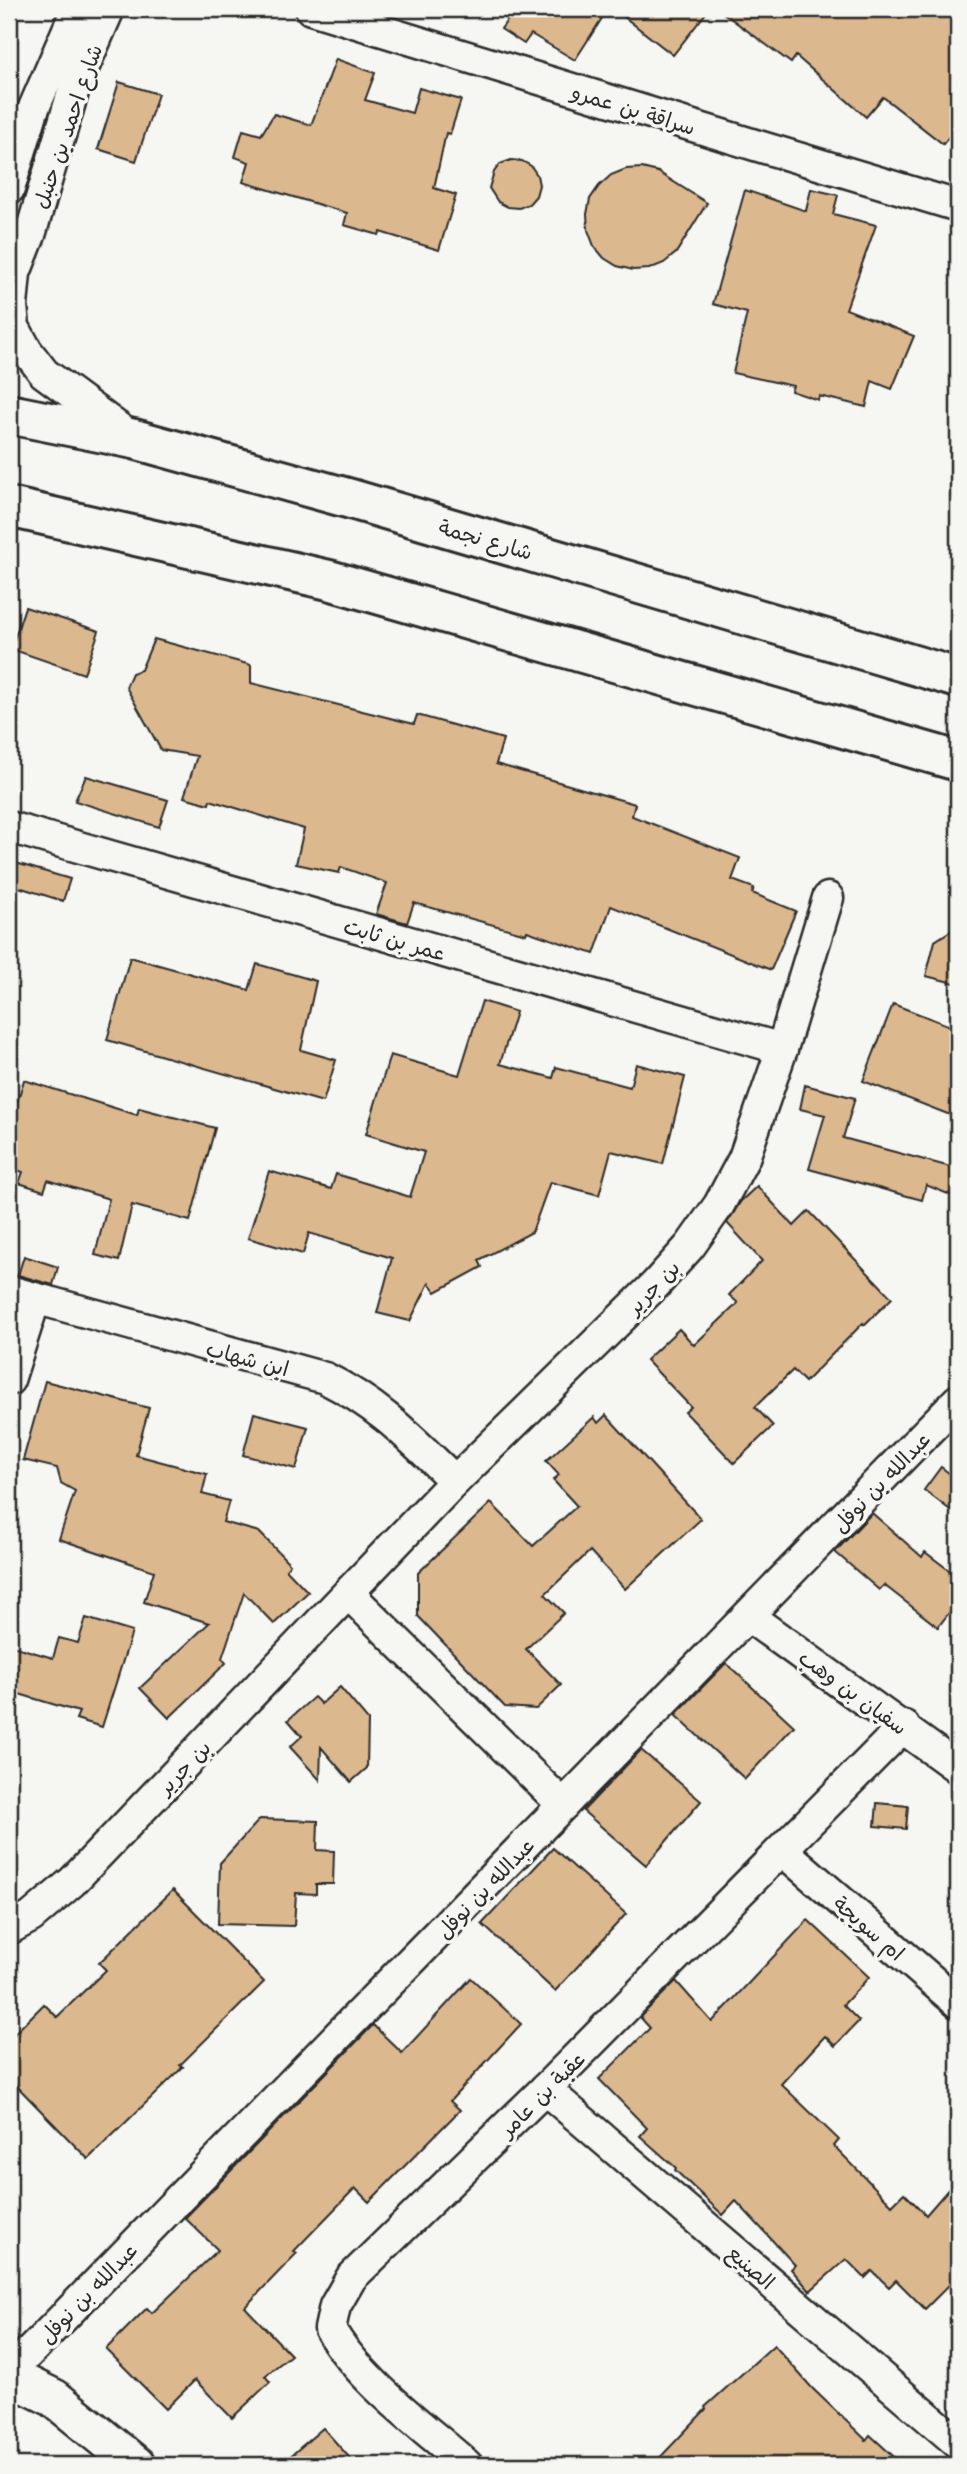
<svg xmlns="http://www.w3.org/2000/svg" width="967" height="2474" font-family="'Playpen Sans','Playpen Sans Arabic',sans-serif">
<rect width="100%" height="100%" fill="#f6f6f2"/>
<filter id="ink" filterUnits="userSpaceOnUse"><feTurbulence type="fractalNoise" baseFrequency=".0143" numOctaves="2"/><feDisplacementMap in="SourceGraphic" scale="14" xChannelSelector="R" yChannelSelector="G"/><feConvolveMatrix kernelMatrix="1 2 1 2 8 2 1 2 1" color-interpolation-filters="sRGB"/></filter>
<g filter="url(#ink)">
<g fill="#dcb88e" stroke="#2b2b2b" stroke-width="2">
<polygon points="491,9 608,9 575,60 531,34 524,44 501,29 508,19"/>
<polygon points="614,9 709,9 673,55"/>
<polygon points="718,9 958,9 958,125 943,144 883,97 866,117 796,56 791,63"/>
<polygon points="336,59 375,73 365,100 412,113 419,88 461,100 450,134 446,133 434,188 456,195 439,250 380,232 379,235 344,225 347,213 243,182 249,162 235,157 243,130 261,135 274,114 311,125"/>
<polygon points="119,82 158,94 136,161 98,149"/>
<polygon points="511,160 522,161 531,166 537,175 539,185 536,196 529,204 519,208 508,207 498,202 489,188 494,172 500,164"/>
<polygon points="642,168 658,172 707,203 676,253 664,263 649,269 633,270 617,266 604,258 594,246 588,230 587,214 590,199 599,186 611,175 626,169"/>
<polygon points="811,189 838,195 833,214 876,225 846,309 914,336 892,389 872,381 866,407 819,396 818,400 791,391 793,386 733,373 747,313 713,304 745,190 806,211"/>
<polygon points="25,607 99,631 84,674 11,649"/>
<polygon points="154,639 251,665 251,683 414,724 417,715 503,739 496,764 635,804 632,816 740,858 732,880 754,888 752,893 796,911 771,970 611,906 594,954 527,931 526,934 414,903 407,923 376,914 387,883 341,867 339,873 296,864 304,829 210,800 209,804 184,797 197,756 161,750 126,687 132,673 141,670"/>
<polygon points="86,776 168,800 159,827 75,801"/>
<polygon points="9,861 70,879 63,901 9,884"/>
<polygon points="958,926 958,984 926,976 935,941"/>
<polygon points="130,957 249,990 257,964 316,981 301,1050 336,1060 323,1102 107,1040"/>
<polygon points="482,1001 516,1012 500,1064 553,1078 556,1067 630,1087 636,1064 685,1077 663,1164 611,1151 599,1195 550,1182 532,1232 479,1260 482,1267 436,1292 429,1283 410,1321 377,1313 392,1258 309,1233 303,1254 248,1238 269,1171 331,1189 336,1174 410,1197 424,1152 366,1134 390,1055 459,1075"/>
<polygon points="893,1004 958,1029 958,1118 863,1081"/>
<polygon points="24,1080 137,1115 139,1108 215,1128 190,1221 132,1205 119,1261 95,1255 109,1199 48,1180 44,1191 19,1183 23,1172 9,1167 9,1128"/>
<polygon points="805,1085 855,1098 843,1138 958,1169 958,1198 926,1185 922,1200 809,1169 825,1115 800,1109"/>
<polygon points="757,1186 794,1226 809,1211 892,1298 864,1325 863,1323 805,1382 793,1370 755,1407 773,1426 734,1463 685,1412 691,1407 646,1360 679,1329 694,1345 738,1303 729,1295 762,1261 727,1223 741,1201"/>
<polygon points="24,1256 58,1267 53,1285 18,1275"/>
<polygon points="45,1381 149,1408 136,1455 207,1474 202,1494 229,1501 223,1522 259,1532 290,1564 286,1569 308,1592 274,1624 244,1593 222,1658 226,1663 169,1718 140,1688 209,1623 144,1602 154,1571 59,1539 75,1491 61,1483 57,1468 23,1460"/>
<polygon points="254,1413 308,1427 296,1469 243,1455"/>
<polygon points="606,1415 701,1519 625,1589 590,1551 545,1594 564,1613 526,1649 561,1685 536,1709 505,1707 418,1616 418,1573 491,1503 533,1546 577,1506 553,1480 559,1475 546,1461 594,1417 598,1423"/>
<polygon points="941,1467 958,1480 958,1516 924,1490"/>
<polygon points="872,1513 922,1557 925,1552 958,1577 958,1601 938,1627 884,1585 879,1590 835,1552"/>
<polygon points="86,1618 132,1632 102,1727 76,1719 79,1712 9,1691 9,1645 53,1658 59,1638 78,1643"/>
<polygon points="726,1663 794,1726 745,1779 675,1715"/>
<polygon points="340,1687 368,1720 367,1768 351,1782 321,1747 320,1780 290,1747 302,1736 288,1720 314,1697 321,1704"/>
<polygon points="641,1750 701,1801 646,1865 583,1811"/>
<polygon points="877,1803 908,1806 906,1829 875,1826"/>
<polygon points="260,1819 318,1821 317,1850 334,1851 333,1884 316,1884 316,1894 296,1893 294,1926 218,1924 220,1863"/>
<polygon points="553,1848 626,1914 555,1991 482,1924"/>
<polygon points="173,1890 264,1982 180,2065 183,2067 88,2159 9,2078 9,2039 44,2004 57,2017 106,1970 99,1963"/>
<polygon points="808,1920 869,1977 843,2005 859,2021 835,2046 825,2036 781,2084 839,2140 834,2146 892,2205 904,2193 926,2215 958,2178 958,2276 925,2309 896,2280 889,2287 872,2271 865,2278 846,2259 810,2291 791,2269 795,2265 736,2201 723,2215 675,2170 676,2168 640,2136 647,2128 599,2079 650,2028 640,2017 676,1981 712,2022"/>
<polygon points="471,1978 521,2024 450,2101 460,2110 369,2202 355,2188 294,2251 297,2253 245,2307 291,2355 265,2376 270,2382 232,2418 195,2380 166,2409 106,2349 147,2308 152,2313 218,2250 185,2218 373,2025 402,2053"/>
<polygon points="774,2345 812,2388 866,2440 870,2435 903,2465 653,2465 706,2409 705,2407"/>
<polygon points="323,2428 356,2465 279,2465 287,2459"/>
</g>
<g fill="none" stroke-linecap="round" stroke-linejoin="round">
<defs>
<g id="minor">
<polyline points="109,9 74,89 30,235 15,273 12,306 14,327 27,351 44,373 128,435"/>
<polyline points="311,9 755,145 958,206"/>
<polyline points="9,189 33,110 77,9"/>
<polyline points="9,827 782,1049"/>
<path d="M 9,1291 L 325,1378 C 381,1406 411,1439 455,1481"/>
<polyline points="9,1380 35,1299"/>
<polyline points="348,1593 563,1805"/>
<polyline points="748,1616 958,1768"/>
<polyline points="782,1850 958,2003"/>
<polyline points="9,1929 31,1917 72,1882 455,1481 656,1284 690,1246 719,1205 744,1158 782,1049 828,898"/>
<polyline points="545,2089 958,2443"/>
<polyline points="9,2373 958,1400"/>
<path d="M 467,2465 C 423,2426 359,2380 330,2329 L 335,2306 L 351,2278 L 545,2089 L 904,1726"/>
</g>
<polyline id="tertiary" points="9,2376 54,2398 136,2465"/>
<g id="primary">
<polyline points="9,414 134,439 351,499 958,678"/>
<polyline points="9,507 329,580 958,761"/>
</g>
</defs>
<use href="#minor" stroke="#2b2b2b" stroke-width="35"/>
<use href="#tertiary" stroke="#2b2b2b" stroke-width="42"/>
<use href="#primary" stroke="#2b2b2b" stroke-width="44"/>
<use href="#minor" stroke="#f6f6f2" stroke-width="30"/>
<use href="#tertiary" stroke="#f6f6f2" stroke-width="37"/>
<use href="#primary" stroke="#f6f6f2" stroke-width="38"/>
</g>
</g>
<g text-anchor="middle" dominant-baseline="central" stroke-width="7" stroke-linejoin="round" paint-order="stroke">
<g font-size="21" fill="#2b2b2b" stroke="#f6f6f2">
<text transform="translate(634 108) rotate(17)">سراقة بن عمرو</text>
<text transform="translate(66 126) rotate(-71)">شارع احمد بن حنبل</text>
<text transform="translate(486 538) rotate(16)">شارع نجمة</text>
<text transform="translate(395 938) rotate(16)">عمر بن ثابت</text>
<text transform="translate(652 1286) rotate(-46)">بن جرير</text>
<text transform="translate(248 1357) rotate(15)">ابن شهاب</text>
<text transform="translate(880 1481) rotate(-46)">عبدالله بن نوفل</text>
<text transform="translate(854 1691) rotate(36)">سفيان بن وهب</text>
<text transform="translate(183 1766) rotate(-46)">بن جرير</text>
<text transform="translate(484 1887) rotate(-46)">عبدالله بن نوفل</text>
<text transform="translate(870 1927) rotate(41)">ام سويجة</text>
<text transform="translate(541 2093) rotate(-45)">عقبة بن عامر</text>
<text transform="translate(752 2266) rotate(41)">الصنيع</text>
<text transform="translate(87 2292) rotate(-46)">عبدالله بن نوفل</text>
</g>
</g>
<rect width="967" height="2474" fill="none" stroke="#f6f6f2" stroke-width="35"/>
<rect x="18" y="18" width="932" height="2439" fill="none" stroke="#2b2b2b" stroke-width="2.5" filter="url(#ink)"/>
</svg>
